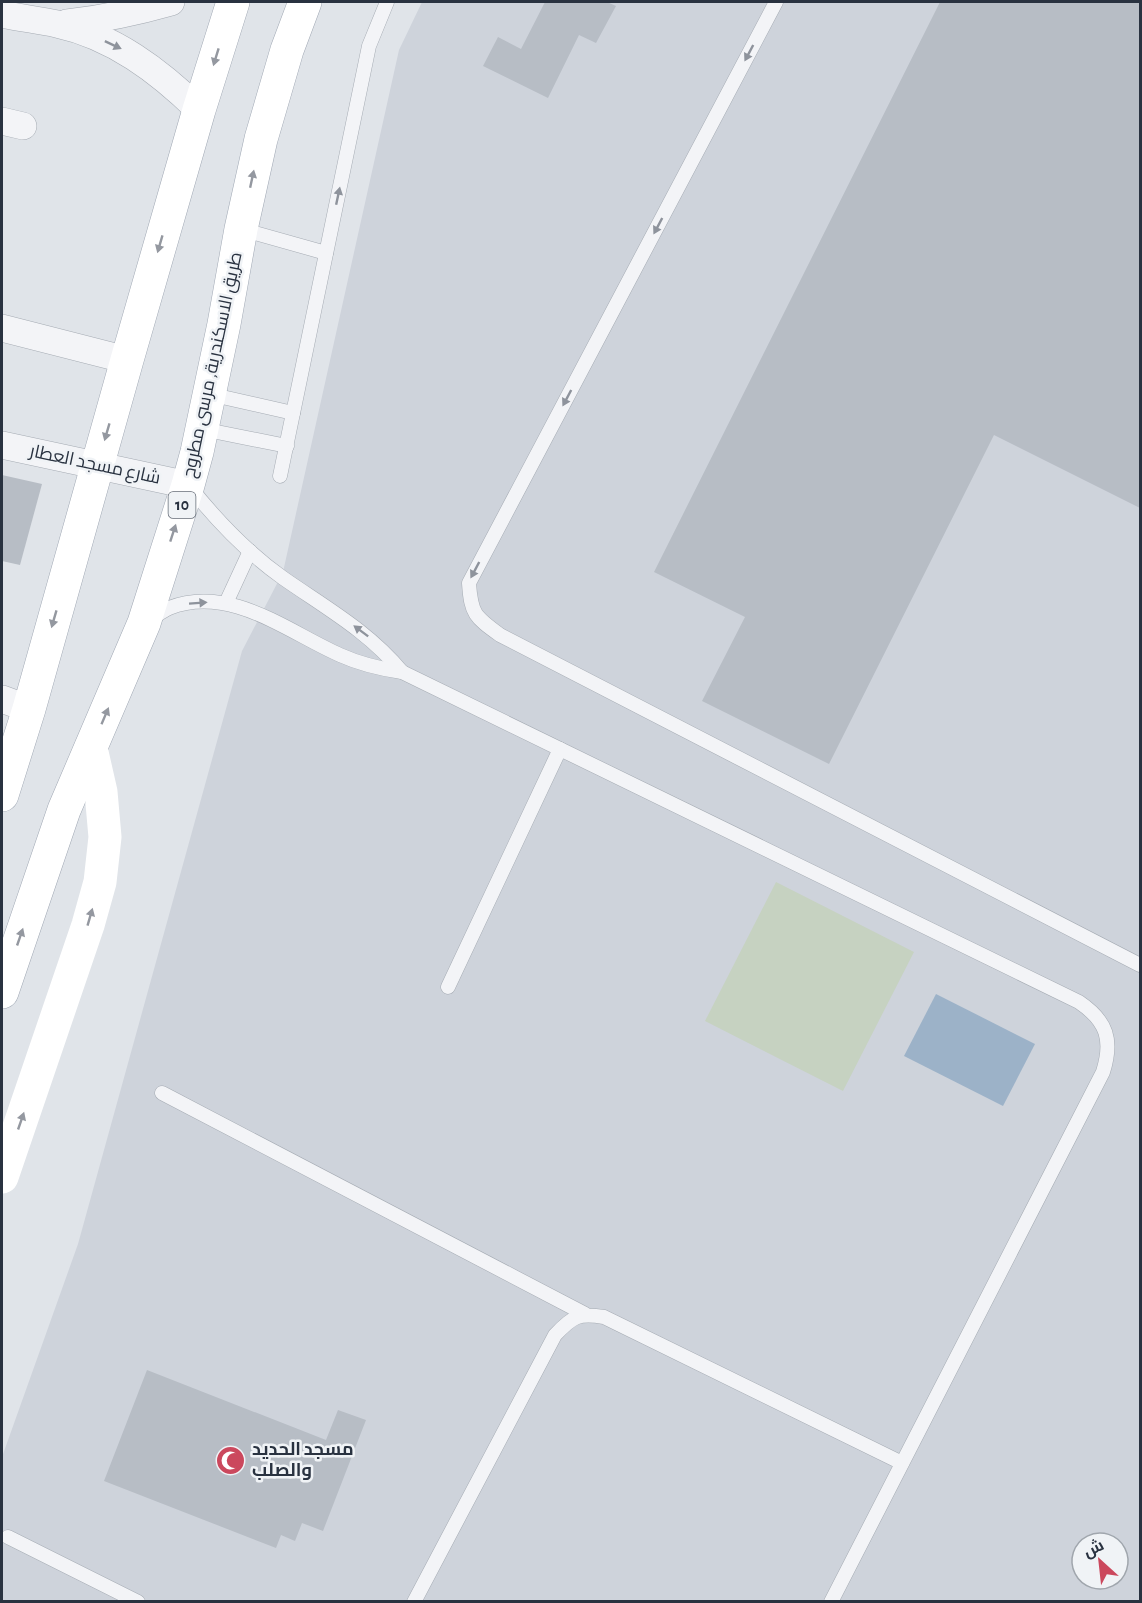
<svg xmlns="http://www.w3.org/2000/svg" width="1142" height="1603" font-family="'Alegreya Sans',Cairo,sans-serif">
<rect width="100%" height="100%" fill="#e0e4e9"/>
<path fill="#ced3db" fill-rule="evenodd" d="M 422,2 L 1140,2 L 1140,1601 L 2,1601 L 2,1457 L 78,1244 L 242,651 L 283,572 L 399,50 ZM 1082,1543 L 1118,1543 L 1118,1579 L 1082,1579 Z"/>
<polygon fill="#c6d2c1" points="776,882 914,952 843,1091 705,1021"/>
<polygon fill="#9cb2c8" points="936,994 1035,1044 1003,1106 904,1056"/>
<g fill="#b7bdc5">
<polygon points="545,2 607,2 616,6 596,43 579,35 548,98 483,66 498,37 521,49"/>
<polygon points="940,2 1140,2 1140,508 994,435 829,764 702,701 745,617 654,572"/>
<polygon points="2,475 42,484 20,565 2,561"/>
<polygon points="147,1370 326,1440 338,1410 366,1420 323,1531 302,1523 295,1541 281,1535 276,1548 104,1481"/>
</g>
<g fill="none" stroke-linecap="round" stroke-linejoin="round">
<defs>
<g id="lane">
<path d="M 776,2 L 469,583 C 471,614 475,617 500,635 L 1140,965"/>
<polyline points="241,229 326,253"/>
<polyline points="209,394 293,413"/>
<polyline points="202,429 287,446"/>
<polyline points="280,476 369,46 387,2"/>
<path d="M 190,487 C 217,521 248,553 283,578 C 326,608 368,631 402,672"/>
<polyline points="226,603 250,551"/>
<path d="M 149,620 C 156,616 162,611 169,608 C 230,584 288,632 340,655 C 360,664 381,669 402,672 L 1079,1002 C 1107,1021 1113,1040 1103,1072 L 831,1602"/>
<polyline points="448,987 560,749"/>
<polyline points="162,1093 585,1314"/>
<polyline points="8,1537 138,1602"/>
<path d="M 414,1602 L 555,1335 C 573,1316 578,1313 604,1317 L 902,1463"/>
</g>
<g id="street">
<path d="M 2,14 C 20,18 39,20 57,24 C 113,36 159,71 199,110"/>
<path d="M 67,23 C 102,19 136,12 171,2"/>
<polyline points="2,121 23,126"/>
<polyline points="2,328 127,360"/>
<polyline points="2,445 188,485"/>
<polyline points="2,699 29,709"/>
</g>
<g id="primary">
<polyline points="2,795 29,709 127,360 199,110 233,2"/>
<polyline points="2,992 64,810 144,623 188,485 197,452 224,324 241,229 261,139 287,50 305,2"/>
</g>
</defs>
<use href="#lane" stroke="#a5abb3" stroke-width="15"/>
<use href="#street" stroke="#a5abb3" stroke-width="28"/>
<use href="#primary" stroke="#a0a8b4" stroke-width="34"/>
<use href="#lane" stroke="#f3f4f7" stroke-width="14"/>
<use href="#street" stroke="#f3f4f7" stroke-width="27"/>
<polyline stroke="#fff" stroke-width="33" points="2,1177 88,925 100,882 105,837 101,792 91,748"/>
<use href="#primary" stroke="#fff" stroke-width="33"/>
</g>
<defs><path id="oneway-solid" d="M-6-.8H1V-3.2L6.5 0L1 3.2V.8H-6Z" transform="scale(1.5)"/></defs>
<g fill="#8e939c">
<use href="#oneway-solid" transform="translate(113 45) rotate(25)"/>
<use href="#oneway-solid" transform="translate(749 53) rotate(118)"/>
<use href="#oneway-solid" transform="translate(338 196) rotate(-78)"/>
<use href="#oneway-solid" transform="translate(658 226) rotate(118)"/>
<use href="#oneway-solid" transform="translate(567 398) rotate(118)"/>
<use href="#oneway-solid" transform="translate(475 570) rotate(118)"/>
<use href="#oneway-solid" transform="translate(198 603) rotate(-4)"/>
<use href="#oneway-solid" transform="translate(361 631) rotate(-143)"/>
</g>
<g fill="#9498a0">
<use href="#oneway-solid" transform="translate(216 57) rotate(107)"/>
<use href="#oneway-solid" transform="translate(252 179) rotate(-78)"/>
<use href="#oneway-solid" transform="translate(160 244) rotate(106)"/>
<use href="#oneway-solid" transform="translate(107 432) rotate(106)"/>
<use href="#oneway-solid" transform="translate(173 533) rotate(-72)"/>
<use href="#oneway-solid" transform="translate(54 619) rotate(106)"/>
<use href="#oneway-solid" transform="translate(105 716) rotate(-67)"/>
<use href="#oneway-solid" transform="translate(90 917) rotate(-74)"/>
<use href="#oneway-solid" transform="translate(20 937) rotate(-71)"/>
<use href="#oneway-solid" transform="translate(21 1121) rotate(-71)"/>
</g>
<defs>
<symbol id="mosque-disc" viewBox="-11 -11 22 22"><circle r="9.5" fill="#cb485d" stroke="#f0f3f6"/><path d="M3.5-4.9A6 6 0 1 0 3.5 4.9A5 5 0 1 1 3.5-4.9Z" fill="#fff"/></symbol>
</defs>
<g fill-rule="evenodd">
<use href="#mosque-disc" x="214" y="1444" width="33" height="33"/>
</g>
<g text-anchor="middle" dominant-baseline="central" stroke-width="5" stroke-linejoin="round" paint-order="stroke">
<rect fill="#f0f3f6" stroke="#656c77" stroke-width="1.5" x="168.5" y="492" width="27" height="26" rx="4.5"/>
<g font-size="16" font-weight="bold" fill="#293240">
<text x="182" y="505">10</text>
</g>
<g font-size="18" fill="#293240" stroke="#f0f3f6">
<text transform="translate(213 365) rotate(-78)">طريق الاسكندرية, مرسى مطروح</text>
<text transform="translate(95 465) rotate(12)">شارع مسجد العطار</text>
</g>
<g font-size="18" font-weight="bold" fill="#293240" stroke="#f0f3f6" text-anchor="start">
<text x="252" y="1450">مسجد الحديد<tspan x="252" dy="21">والصلب</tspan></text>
</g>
</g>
<rect width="1142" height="1603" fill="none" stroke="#293240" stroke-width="6"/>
<g transform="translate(1100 1561) rotate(333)"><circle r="28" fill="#f0f3f6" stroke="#a0a6ad" stroke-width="1.5"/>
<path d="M0-4.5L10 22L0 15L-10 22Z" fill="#cb485d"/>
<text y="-9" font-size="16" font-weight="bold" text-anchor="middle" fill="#293240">ش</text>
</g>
</svg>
